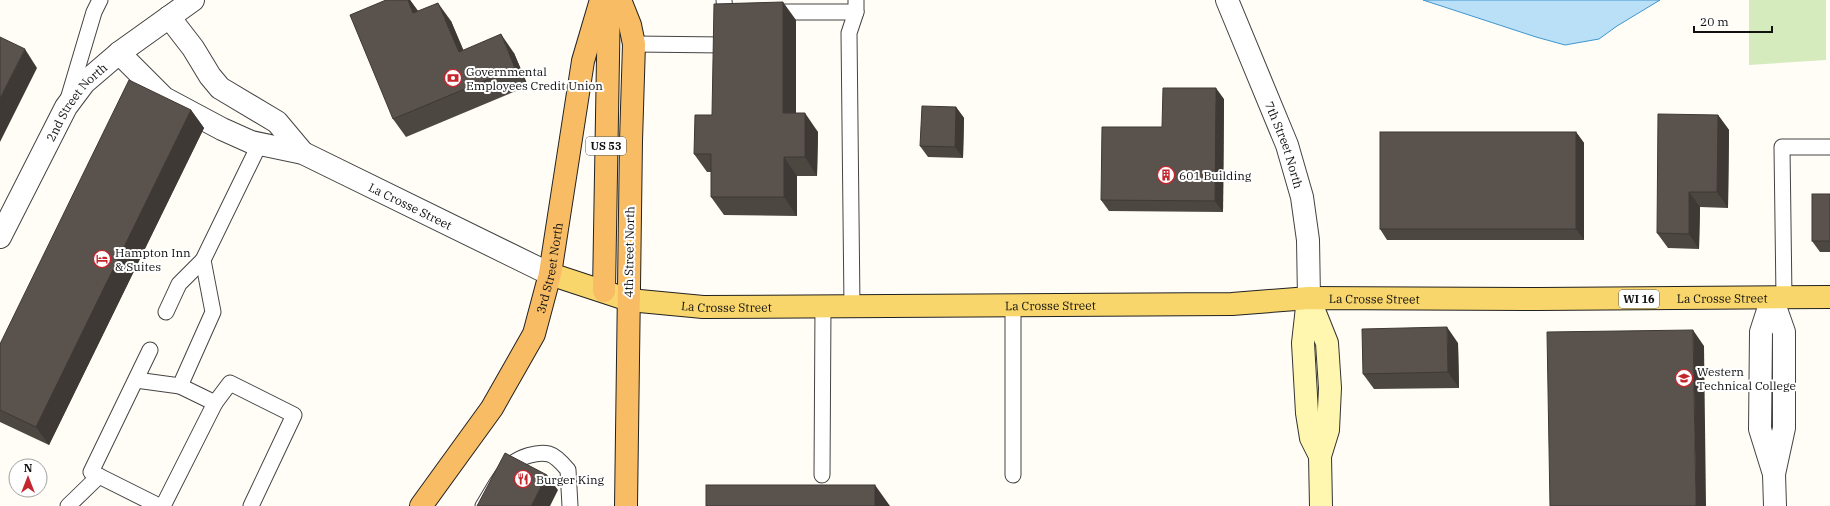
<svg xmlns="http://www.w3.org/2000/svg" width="1830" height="506" font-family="'IBM Plex Serif',serif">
<rect width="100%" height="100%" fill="#fffdf5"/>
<polygon fill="#d5ebbd" points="1749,0 1826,0 1826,60 1749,65"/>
<polygon fill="#b9e0f7" stroke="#3f96cf" points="1423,0 1660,0 1617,26 1599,39 1565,45 1536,37"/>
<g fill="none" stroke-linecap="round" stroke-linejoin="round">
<defs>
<g id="service">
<polyline points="724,0 725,12 737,12"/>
<polyline points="771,12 856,12 856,0"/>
<polyline points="634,44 724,45 724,35"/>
<polyline points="69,96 94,12 100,0"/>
<polyline points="1784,298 1782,147 1830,147"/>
<polyline points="1013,305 1013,475"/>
<polyline points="852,306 849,33 856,12"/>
<polyline points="166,312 179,284 203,260 260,143"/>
<polyline points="150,350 91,472 159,506"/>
<polyline points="136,380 180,386 213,312 203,260"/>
<polyline points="180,386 215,403 230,383 294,415 251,506"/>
<polyline points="822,475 823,306"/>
<polyline points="68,506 99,476"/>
<polyline points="163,506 215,403"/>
<path d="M 483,506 C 492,492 499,476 511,465 C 519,457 538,451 549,454 C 556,456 563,464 568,470 L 570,506"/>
</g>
<g id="minor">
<path id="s1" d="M 1227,0 L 1287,145 L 1302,197 L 1308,240 L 1309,298"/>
<polyline points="169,17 193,48 210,76 220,88 277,122 303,153"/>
<path id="s2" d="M 119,53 L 164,98 L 222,129 L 251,142 L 303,153 L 550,274"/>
<path id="s3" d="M 0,237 L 66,107 L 84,83 L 119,53 L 193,0"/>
<polygon points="1772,298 1784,332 1784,428 1774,474 1760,429 1761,332"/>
<polyline points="1774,474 1775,506"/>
</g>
<g id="secondary">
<polyline points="1308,298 1303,343 1307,413 1311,438 1320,456"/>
<polyline points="1309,298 1327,343 1330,388 1328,430 1320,456 1321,506"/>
</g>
<g id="primary">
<path id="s4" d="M 550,274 L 629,300 L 703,307 L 1232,304 L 1309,298 L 1538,299 L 1830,297"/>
</g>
<g id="trunk">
<polyline points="620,0 630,25 634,44 631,141 626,506"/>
<polyline points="604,291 609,0"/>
<path id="s5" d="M 421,506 L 492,408 L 534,334 L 550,274 L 583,61 L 601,0"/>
</g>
</defs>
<use href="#service" stroke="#444" stroke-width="17"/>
<use href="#minor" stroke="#444" stroke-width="24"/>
<use href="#secondary" stroke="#333" stroke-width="24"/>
<use href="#primary" stroke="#222" stroke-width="24"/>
<use href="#trunk" stroke="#222" stroke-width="24"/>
<use href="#service" stroke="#fff" stroke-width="15"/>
<use href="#minor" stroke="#fff" stroke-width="22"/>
<use href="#secondary" stroke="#fff6b0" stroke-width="22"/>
<use href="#primary" stroke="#f9d66b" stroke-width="22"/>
<use href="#trunk" stroke="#f7bc64" stroke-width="22"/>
</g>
<g fill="#4d4742">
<polygon points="386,0 410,0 418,11 451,21 463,50 514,53 528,86 406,137 393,119"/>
<polygon points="796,20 796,113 818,132 817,176 797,176 797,216 724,215 711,197 711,172 707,172 694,154 712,115"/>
<polygon points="1224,99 1223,212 1109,211 1101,200 1162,127"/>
<polygon points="956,107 964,118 963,158 928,157 920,146"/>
<polygon points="191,110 204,128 49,445 0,422 0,344"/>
<polygon points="1718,115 1729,130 1728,208 1700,207 1699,249 1668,248 1657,233"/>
<polygon points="1576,132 1584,143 1584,240 1387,240 1380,229"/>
<polygon points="1830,194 1830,252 1820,252 1812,241"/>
<polygon points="1458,343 1459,388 1374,389 1363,374"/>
</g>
<g fill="#3f3936">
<polygon points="408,0 410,0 418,11 426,32 413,13"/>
<polygon points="783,2 796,20 796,132 783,113"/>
<polygon points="438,3 451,21 472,70 459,52"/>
<polygon points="501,34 514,53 528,86 515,68"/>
<polygon points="25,49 37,68 0,142 0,98"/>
<polygon points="1216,88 1224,99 1223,212 1215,201"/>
<polygon points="956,107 964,118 963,158 955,147"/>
<polygon points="191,110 204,128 49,445 36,427"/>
<polygon points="805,113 818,132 817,176 805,157"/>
<polygon points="1718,115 1729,130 1728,208 1717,192"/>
<polygon points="1576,132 1584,143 1584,240 1576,229"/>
<polygon points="784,157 797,176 797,216 784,197"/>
<polygon points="1689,192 1700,207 1699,249 1689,234"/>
<polygon points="1447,327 1458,343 1459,388 1448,372"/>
<polygon points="1693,330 1704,346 1706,506 1696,506"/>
<polygon points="547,475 558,490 550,506 531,506"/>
<polygon points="875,485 890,506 875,506"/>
</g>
<g fill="#5a524d" stroke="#3f3936">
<polygon points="386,0 408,0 413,13 438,3 459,52 501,34 515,68 393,119 350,15"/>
<polygon points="783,2 783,113 805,113 805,157 784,157 784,197 711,197 711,154 694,154 695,115 712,115 714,4"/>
<polygon points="0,37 25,49 0,98"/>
<polygon points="129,80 191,110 36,427 0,410 0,344"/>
<polygon points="1163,88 1216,88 1215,201 1101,200 1102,127 1162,127"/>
<polygon points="922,106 956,107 955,147 920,146"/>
<polygon points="1658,114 1718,115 1717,192 1689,192 1689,234 1657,233"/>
<rect x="1380" y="132" width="196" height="97"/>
<rect x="1812" y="194" width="18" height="47"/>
<polygon points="1447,327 1448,372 1363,374 1362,329"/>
<polygon points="1693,330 1696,506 1550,506 1547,332"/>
<polygon points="505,453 547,475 531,506 477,506"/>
<rect x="706" y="485" width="169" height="21"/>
</g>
<defs>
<symbol id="bank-ring" viewBox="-11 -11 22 22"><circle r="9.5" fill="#fff" stroke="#c4262e" stroke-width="1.5"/><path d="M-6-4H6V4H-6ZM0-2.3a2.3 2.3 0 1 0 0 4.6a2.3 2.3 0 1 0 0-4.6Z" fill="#c4262e"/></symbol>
<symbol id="building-ring" viewBox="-11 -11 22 22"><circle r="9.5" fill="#fff" stroke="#c4262e" stroke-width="1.5"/><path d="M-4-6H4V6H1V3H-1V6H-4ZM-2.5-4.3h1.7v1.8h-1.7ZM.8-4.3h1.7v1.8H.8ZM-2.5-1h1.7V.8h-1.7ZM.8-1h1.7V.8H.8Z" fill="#c4262e"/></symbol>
<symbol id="hotel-ring" viewBox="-11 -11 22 22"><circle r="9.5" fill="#fff" stroke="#c4262e" stroke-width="1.5"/><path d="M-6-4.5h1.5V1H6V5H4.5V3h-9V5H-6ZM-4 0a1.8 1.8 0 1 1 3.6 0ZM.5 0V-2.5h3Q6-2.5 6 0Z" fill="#c4262e"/></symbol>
<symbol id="university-ring" viewBox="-11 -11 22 22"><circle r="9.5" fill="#fff" stroke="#c4262e" stroke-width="1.5"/><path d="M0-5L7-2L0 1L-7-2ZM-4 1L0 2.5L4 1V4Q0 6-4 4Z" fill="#c4262e"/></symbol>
<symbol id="restaurant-ring" viewBox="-11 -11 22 22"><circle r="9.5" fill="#fff" stroke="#c4262e" stroke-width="1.5"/><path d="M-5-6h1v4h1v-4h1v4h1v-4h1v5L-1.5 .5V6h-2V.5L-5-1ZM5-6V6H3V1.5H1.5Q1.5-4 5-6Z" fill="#c4262e"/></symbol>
</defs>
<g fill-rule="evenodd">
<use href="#bank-ring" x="443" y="68" width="20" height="20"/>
<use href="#building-ring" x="1156" y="165" width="20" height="20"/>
<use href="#hotel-ring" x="92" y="249" width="20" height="20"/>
<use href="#university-ring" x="1674" y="368" width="20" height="20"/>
<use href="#restaurant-ring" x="513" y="469" width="20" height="20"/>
</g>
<g text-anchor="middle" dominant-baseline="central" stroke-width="4" stroke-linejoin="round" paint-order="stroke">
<g fill="#fff" stroke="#585858" stroke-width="1">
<rect x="586" y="137" width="40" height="18" rx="3"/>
<rect x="1619" y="290" width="40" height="18" rx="3"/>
</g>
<g font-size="11" font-weight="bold" fill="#111">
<text x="606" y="146">US 53</text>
<text x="1639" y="299">WI 16</text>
</g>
<g font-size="12" fill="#111" stroke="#fff" text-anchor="start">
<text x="466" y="71">Governmental<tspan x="466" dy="14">Employees Credit Union</tspan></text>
<text x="1179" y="175">601 Building</text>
<text x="115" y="252">Hampton Inn<tspan x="115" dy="14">&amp; Suites</tspan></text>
<text x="1697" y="371">Western<tspan x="1697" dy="14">Technical College</tspan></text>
<text x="536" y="479">Burger King</text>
</g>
<g font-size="12" fill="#111" stroke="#fff">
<text stroke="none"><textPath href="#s3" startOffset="156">2nd Street North</textPath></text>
<text stroke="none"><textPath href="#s1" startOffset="156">7th Street North</textPath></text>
<text stroke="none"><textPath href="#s2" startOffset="334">La Crosse Street</textPath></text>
<text transform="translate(629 252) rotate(-89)">4th Street North</text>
<text stroke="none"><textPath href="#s5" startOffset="274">3rd Street North</textPath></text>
<text stroke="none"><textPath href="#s4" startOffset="829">La Crosse Street</textPath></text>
<text stroke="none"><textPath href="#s4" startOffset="1177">La Crosse Street</textPath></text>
<text stroke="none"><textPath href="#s4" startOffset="181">La Crosse Street</textPath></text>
<text stroke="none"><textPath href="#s4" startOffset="505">La Crosse Street</textPath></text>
</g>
</g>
<g transform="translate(28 478)"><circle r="19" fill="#ffffff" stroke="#a0a0a0"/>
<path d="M0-3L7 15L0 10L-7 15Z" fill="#c4262e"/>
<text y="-6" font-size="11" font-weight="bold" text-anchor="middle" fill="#111111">N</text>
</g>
<path d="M1694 26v6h78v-6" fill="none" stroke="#111111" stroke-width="2"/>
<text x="1700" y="26" font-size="12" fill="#111111" stroke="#ffffff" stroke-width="3" paint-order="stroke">20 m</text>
</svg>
